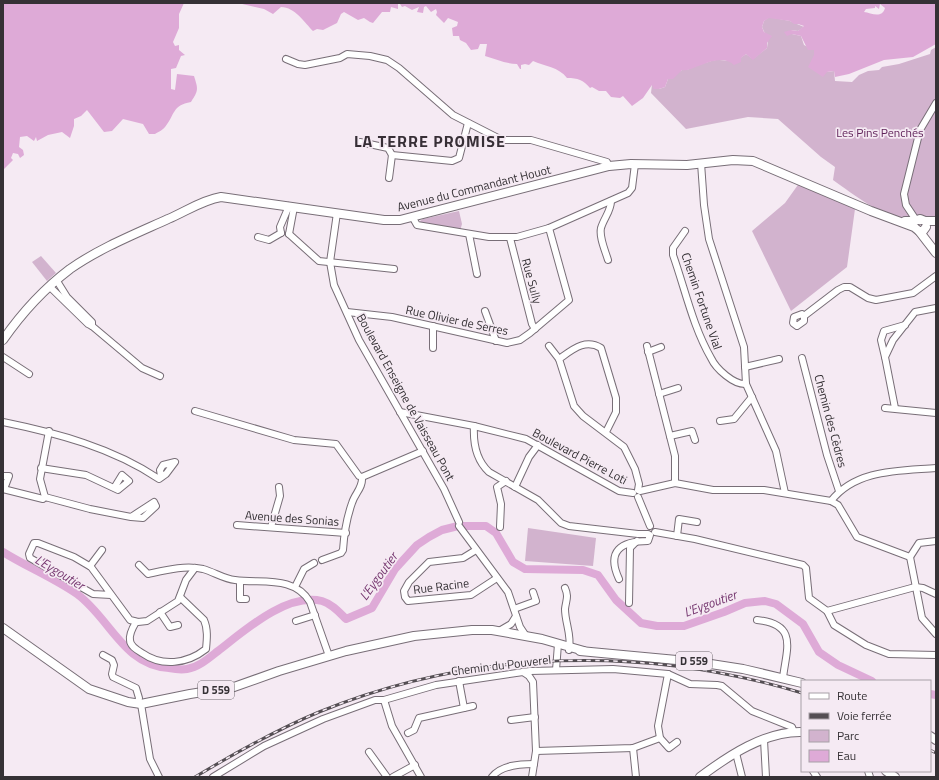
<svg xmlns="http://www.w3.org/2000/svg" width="939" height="780" font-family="'Titillium Web',sans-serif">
<rect width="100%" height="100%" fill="#f5eaf3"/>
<g fill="#d2b3ce">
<path d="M 769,17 L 790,21 L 804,27 L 798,31 L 791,30 L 792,34 L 801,36 L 804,45 L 814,50 L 814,55 L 827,72 L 834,71 L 835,81 L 852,82 L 859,75 L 868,71 L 879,70 L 882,67 L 899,64 L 930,54 L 931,50 L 936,47 L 936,216 C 927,217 917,219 908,218 C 880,217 855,195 833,180 L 835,167 L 821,157 L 778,119 L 748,117 L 686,129 L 651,93 L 652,84 L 659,89 L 665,87 L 668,79 L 682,70 L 687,70 C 692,67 710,61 716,60 C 728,60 735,63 746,54 L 753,59 L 767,48 L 768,40 L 762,27 L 764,21 Z"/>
<polygon points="800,182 855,209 847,267 791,311 752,231 785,203"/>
<polygon points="459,211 462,224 460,231 421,224 420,221 423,219"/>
<polygon points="41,256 56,273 47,281 32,262"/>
<polygon points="528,528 596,538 593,566 525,561"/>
</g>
<g fill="#deaad7" fill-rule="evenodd">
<path d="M 3,3 L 184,3 L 179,14 L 179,28 L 173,42 L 175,46 L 179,45 L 179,50 L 185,55 L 181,56 L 176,68 L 171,69 L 171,89 L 175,90 L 177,74 L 194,76 C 198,89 199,90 191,102 C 172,105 175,115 165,127 C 163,130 158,132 155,134 L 149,134 L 143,124 L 123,119 L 112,131 L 104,132 L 87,110 L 81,116 L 74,119 L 74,126 L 70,138 L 62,132 L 48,135 L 37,141 L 36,137 L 34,141 L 27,136 L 20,137 L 19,147 L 23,150 L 24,155 L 20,158 L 18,154 L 13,153 L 11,158 L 13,160 L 3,170 Z"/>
<path d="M 238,3 L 398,3 L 398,9 L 391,7 L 390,12 L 382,12 L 373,23 L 370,22 L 364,18 L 358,20 L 344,12 L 341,14 L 337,23 L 323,30 L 317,29 L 313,31 C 305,23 295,7 281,7 L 273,14 L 264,9 Z"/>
<path d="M 936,3 L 936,44 L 913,57 L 884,60 L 849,74 L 835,77 L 834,71 L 827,72 L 823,77 L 808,67 L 814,55 L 814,50 L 808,50 L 801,36 L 792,34 L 787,36 L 784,32 L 791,30 L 798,31 L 804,26 L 798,24 L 794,24 L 790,21 L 769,18 L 764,21 L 762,27 L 764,32 L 772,36 L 767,43 L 767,48 L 753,60 L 746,54 L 741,58 L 741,62 L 734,65 C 719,50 692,73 682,70 L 673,79 L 668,79 L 665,87 L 659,89 L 654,89 L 652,85 L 643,98 L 632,106 L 623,96 L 620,98 L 611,97 L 606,91 L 599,91 L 592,87 L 590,88 C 583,80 578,78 567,78 C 559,67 544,66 533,61 L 529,65 L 525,64 L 521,65 L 521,69 L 520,69 L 517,64 C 506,64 496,59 485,56 L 487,44 L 480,44 L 478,49 L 471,50 L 466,43 L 460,40 L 459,36 L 453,36 L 452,28 L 457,26 L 458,22 L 448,18 L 444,23 L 436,15 L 437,12 L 436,9 L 431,12 L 426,6 L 424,7 L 423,13 L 417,12 L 419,7 L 412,10 L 405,6 L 402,7 L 400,4 ZM 880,4 L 885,8 C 882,19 871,13 864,12 L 866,9 L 875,8 L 875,6 L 879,9 Z"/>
</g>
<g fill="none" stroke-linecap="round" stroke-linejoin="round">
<g stroke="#deaad7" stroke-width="8">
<path d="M 3,552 C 27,567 54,578 77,594 C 110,618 123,665 169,668 C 174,669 181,670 187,669 C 199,667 209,658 218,651 C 244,631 287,592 322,601 C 332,604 339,612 346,619 L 372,608 L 395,569 L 417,545 L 429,537 L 442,530 L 458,526 L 486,526 L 496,533 L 513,562 L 525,569 L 583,570 L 598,575 L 616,600 L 641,623 L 657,626 L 684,626 L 724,612 L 745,603 L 765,601 L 776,604 L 803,624 L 819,652 L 838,665 L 872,681"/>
<polyline points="930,694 936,695"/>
</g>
<defs>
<g id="minor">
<polyline points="286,59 298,64 305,65 340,58 347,54 370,56 387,60 399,68 453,115 502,140 531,140 607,162 609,166"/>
<polyline points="360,142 388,148 392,155 452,161 459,158 468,123"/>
<polyline points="701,163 704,205 709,239 744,347 746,384 776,451 785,493"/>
<polyline points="389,178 392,155"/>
<polyline points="337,213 330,262 334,285 359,340 444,489 459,522"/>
<polyline points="413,218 417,225 489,237 517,237 549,228 628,193 632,188 635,164"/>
<polyline points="916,220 906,205 904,194 920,130 936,103"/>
<path d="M 685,231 L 673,248 L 673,255 C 685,289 693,327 711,358 C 716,369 734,385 746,384"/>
<polyline points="281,233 280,227 289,206"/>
<polyline points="289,234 319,261 394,269"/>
<polyline points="289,234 294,207"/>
<polyline points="469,234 477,274"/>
<polyline points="258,237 269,240 281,233"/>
<polyline points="510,238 532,324 535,329"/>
<path d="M 608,260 C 605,250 599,237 601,228 C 604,218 611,211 611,201"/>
<polyline points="57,281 67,297 92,322 92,326"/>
<polyline points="50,287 88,324 92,326 142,368 160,376"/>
<polyline points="485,311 496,341"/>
<polyline points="347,312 392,317 507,343 520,340 530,333 569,300 549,228"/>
<polygon points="802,314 804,316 804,321 797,326 793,323 794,317"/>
<polyline points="804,316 838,290 844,287 850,287 868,298 876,300 913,293 936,276"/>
<polyline points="549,346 559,359"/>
<polyline points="647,346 675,456 675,483"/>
<polyline points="433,348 433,326"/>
<polyline points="648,352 661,347"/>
<polyline points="3,357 29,374"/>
<polyline points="885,357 881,340 884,331 905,325"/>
<polyline points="802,358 827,455 839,491"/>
<polyline points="745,367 779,359"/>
<polyline points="659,394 678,388"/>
<polyline points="885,408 936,413"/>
<polyline points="895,408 885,357 893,340 915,312 936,308"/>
<polyline points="195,411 294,440 336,444 359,476 362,477"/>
<polyline points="400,412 474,426 526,439 619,491 633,493"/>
<polyline points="720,421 734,419 752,397"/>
<path d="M 3,422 C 57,433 113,448 159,479 L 166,474 L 175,462 L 163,465 L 160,470 L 161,476"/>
<path d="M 474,426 C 473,444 476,460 489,472 L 538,500 L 561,523 L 569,526 L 638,534 L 648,534"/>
<path d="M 606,432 L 616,412 L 616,398 L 601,348 C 585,338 572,350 559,359 L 574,406 L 583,416 L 624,447 L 635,469 L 639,484 L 638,490"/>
<polyline points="670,436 692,431 695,440"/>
<polyline points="41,468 86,475 118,490 129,481 122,475 114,488"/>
<polyline points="3,476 9,476 4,489"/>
<polyline points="362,477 423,451"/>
<polyline points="515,487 529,457 538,445"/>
<polyline points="3,489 43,499 45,497 90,509 131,517 154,502 156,506 143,518 131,517"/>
<polyline points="640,491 675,483 713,490 764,490 831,501 838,505 857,537 910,557"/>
<polyline points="45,497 40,479 49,431"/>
<polyline points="638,497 650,526"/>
<path d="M 831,501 C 856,469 899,471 936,468"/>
<polyline points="237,525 346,533"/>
<polyline points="459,526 508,592 520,627 526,636"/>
<polyline points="271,527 280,496 279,487"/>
<polyline points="500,527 501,504 497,487 506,481"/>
<polyline points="655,532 695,539 803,565 806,568 809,598 827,611 834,625 866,645 889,654 936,655"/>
<polyline points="677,536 679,519 697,522"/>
<polyline points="476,550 463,558 429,562 409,582 404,591 405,597 408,601 471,595 497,578"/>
<polyline points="910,557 922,618 936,634"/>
<polyline points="910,557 919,543 936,541"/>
<path d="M 322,560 L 341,553 L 343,550 C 344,535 347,517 352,503 C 355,493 363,488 362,477"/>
<path d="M 139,565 L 148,574 C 166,570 185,565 203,569 C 214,572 224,579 235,580 C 261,584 294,575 310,602 L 329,656"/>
<polyline points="90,566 102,550"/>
<path d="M 619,579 C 606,551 621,541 648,541 L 650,535"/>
<polyline points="240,581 240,599 246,599"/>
<polyline points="295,587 304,569 314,563"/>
<path d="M 565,588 C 569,597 566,600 565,609 C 565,623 572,635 569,650"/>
<polyline points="111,595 93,594 30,558 29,554 34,543 38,543 74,557 91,567 130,620 138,622 147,621 178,601 186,580 195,568"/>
<polyline points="629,603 630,548 637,541"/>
<polyline points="514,609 536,601 533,592"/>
<polyline points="827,611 915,587 923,588 936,594"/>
<polyline points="160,612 170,627 178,625"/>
<path d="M 757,620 C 799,624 786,650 783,678"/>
<polyline points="296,621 315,615"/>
<path d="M 136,622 C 133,627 129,634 130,640 C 130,646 137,650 142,653 C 162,667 187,664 206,649 C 207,639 208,629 204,620 L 180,597"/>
<polyline points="499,631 511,624 516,616"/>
<polyline points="103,655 112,660 114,665 112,674 113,677 136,688 139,698 138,704"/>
<polyline points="556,670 558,644"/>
<polyline points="523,672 529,676 533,682 536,751 532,777"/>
<polyline points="668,674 658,726 660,738 669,748 677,742"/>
<polyline points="459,681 464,708"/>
<polyline points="384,700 392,726 421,777"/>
<polyline points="141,704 150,759 159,777"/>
<polyline points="511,720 535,717"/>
<polyline points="408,733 414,730 419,718 473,706"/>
<polyline points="764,740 766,777"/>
<polyline points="633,748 636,777"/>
<polyline points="536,751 633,748 660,738"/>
<polyline points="369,752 387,777"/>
<polyline points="736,753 742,777"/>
<polyline points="813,771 817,777"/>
<polyline points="868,771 870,777"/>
<polyline points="213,777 264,746 323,719 375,700 384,700 436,685 530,671 613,669 668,674 690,684 717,685 722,686 752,711 792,727 794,732"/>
<polyline points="393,777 415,765"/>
<path d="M 492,777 C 501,765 520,764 534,764"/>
</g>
<g id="major">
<polyline points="905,221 915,221 920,219 925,221 936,221"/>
<polyline points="919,231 936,253"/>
<path d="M 3,340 C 21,314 45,288 70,269 C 100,248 135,234 168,219 C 185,212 202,200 221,197 L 384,220 L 400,220 L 609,166 L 631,164 L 687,165 L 733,160 L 753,161 L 871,211 L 914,227 L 919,231 L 923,231 L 926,227"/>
<polyline points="3,628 89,689 128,702 141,704 190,694 234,687 279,671 346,651 414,636 472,630 492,630 542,639 584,651"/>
<polyline points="580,651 698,662 743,669 802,683"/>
<polyline points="930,736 936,740"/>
<polyline points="886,771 895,777"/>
<path d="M 700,777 C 728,756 765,731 802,732"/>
</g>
</defs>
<use href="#minor" stroke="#786e77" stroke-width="8"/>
<use href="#major" stroke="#786e77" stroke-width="10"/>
<use href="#minor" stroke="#fff" stroke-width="6"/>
<use href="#major" stroke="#fff" stroke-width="8"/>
<defs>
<g id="rail">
<polyline points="930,750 936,753"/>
<path d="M 195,777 C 235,753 276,730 319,712 C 473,649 644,645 802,693"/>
</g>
</defs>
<use href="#rail" stroke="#544e53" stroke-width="3"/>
<use href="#rail" stroke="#f5eaf3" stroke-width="1.5" stroke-dasharray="4.5" stroke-linecap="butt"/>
</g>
<g text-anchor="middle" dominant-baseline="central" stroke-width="3.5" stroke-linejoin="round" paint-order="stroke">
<g fill="#f5eaf3" stroke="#6f686e" stroke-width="1">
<rect x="676" y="652" width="36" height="18" rx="3"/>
<rect x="198" y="681" width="36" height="18" rx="3"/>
</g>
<g font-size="11" font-weight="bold" fill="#353135">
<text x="694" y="661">D 559</text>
<text x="216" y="690">D 559</text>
</g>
<g font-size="12" fill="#60235a" stroke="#f5eaf3">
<text x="880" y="132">Les Pins Penchés</text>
</g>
<g font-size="12" fill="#353135" stroke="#f5eaf3">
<text transform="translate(474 188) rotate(-14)">Avenue du Commandant Houot</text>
<text transform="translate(532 281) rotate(75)">Rue Sully</text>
<text transform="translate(702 301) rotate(71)">Chemin Fortune Vial</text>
<text transform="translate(457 320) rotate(12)">Rue Olivier de Serres</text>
<text transform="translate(406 397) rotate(61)">Boulevard Enseigne de Vaisseau Pont</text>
<text transform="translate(831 421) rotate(75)">Chemin des Cèdres</text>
<text transform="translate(580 456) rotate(28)">Boulevard Pierre Loti</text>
<text transform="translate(292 518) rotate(4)">Avenue des Sonias</text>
<text transform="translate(441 586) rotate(-7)">Rue Racine</text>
<text transform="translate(501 665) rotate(-7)">Chemin du Pouverel</text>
</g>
<g font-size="13" font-style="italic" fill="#763870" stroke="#f5eaf3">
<text transform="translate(60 572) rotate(31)">L'Eygoutier</text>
<text transform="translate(378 576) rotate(-54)">L'Eygoutier</text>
<text transform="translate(710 603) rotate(-20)">L'Eygoutier</text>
</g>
<g font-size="16" font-weight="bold" letter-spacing="1" fill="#372f36" stroke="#f5eaf3">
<text x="430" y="141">LA TERRE PROMISE</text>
</g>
</g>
<rect width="939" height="780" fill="none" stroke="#353135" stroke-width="8"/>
<rect x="801" y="680" width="130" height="92" fill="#f5eaf3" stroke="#a8a0a7"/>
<rect x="809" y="693" width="20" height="6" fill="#ffffff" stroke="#a8a0a7"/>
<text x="837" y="700" font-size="12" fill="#353135">Route</text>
<rect x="809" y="713" width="20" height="6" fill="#544e53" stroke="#a8a0a7"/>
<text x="837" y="720" font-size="12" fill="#353135">Voie ferrée</text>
<rect x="809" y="730" width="20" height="12" fill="#d2b3ce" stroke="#a8a0a7"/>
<text x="837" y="740" font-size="12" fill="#353135">Parc</text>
<rect x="809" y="750" width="20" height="12" fill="#deaad7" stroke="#a8a0a7"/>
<text x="837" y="760" font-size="12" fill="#353135">Eau</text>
</svg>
